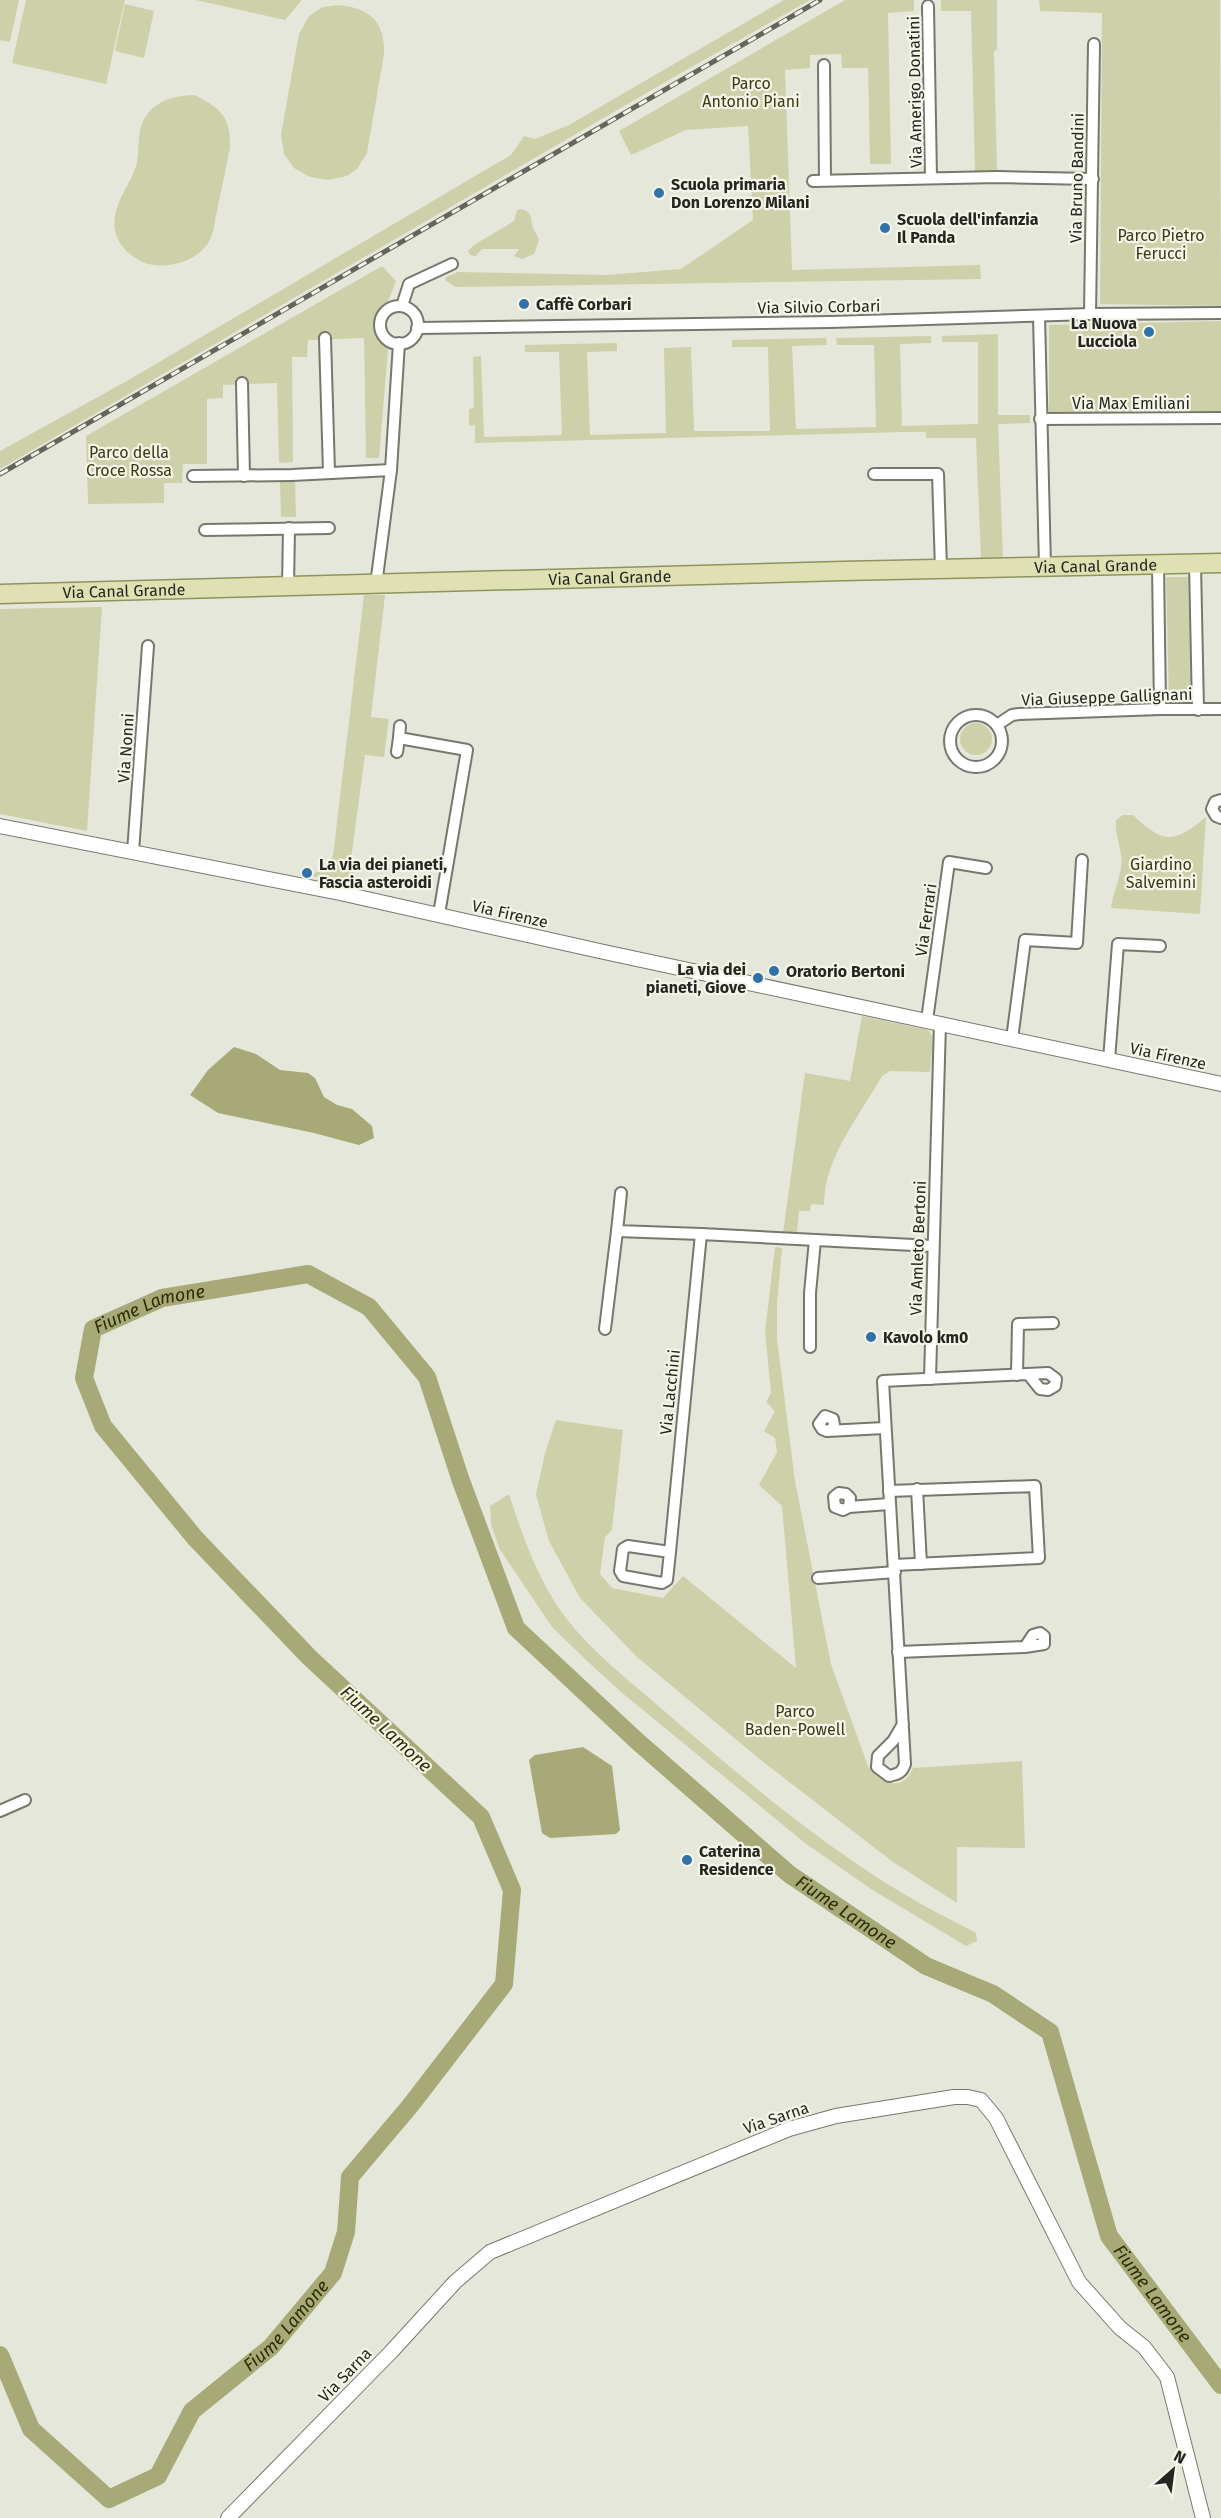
<svg xmlns="http://www.w3.org/2000/svg" width="1221" height="2518" font-family="'Fira Sans',sans-serif">
<rect width="100%" height="100%" fill="#e6e7db"/>
<g fill="#ced0a9">
<polygon points="0,0 19,0 10,42 0,40"/>
<polygon points="26,0 125,0 106,84 12,63"/>
<polygon points="196,0 302,0 285,20"/>
<polygon points="784,0 810,0 674,77 0,469 0,451 125,382 511,155 524,136 535,139 569,125"/>
<polygon points="845,0 914,0 914,11 888,13 891,164 870,164 868,68 842,68 841,54 810,55 810,68 785,70 792,270 980,265 981,279 455,287 445,280 446,277 458,272 606,275 681,269 753,220 748,126 686,130 631,155 619,131"/>
<polygon points="941,0 997,0 997,50 994,51 997,171 975,171 971,11 941,11"/>
<polygon points="1039,0 1220,0 1221,306 1100,304 1102,13 1040,11"/>
<polygon points="125,4 154,11 144,58 115,51"/>
<path d="M 339,5 C 370,8 385,22 384,54 L 367,153 L 357,169 L 347,176 L 328,180 L 310,177 L 294,168 L 284,154 L 281,135 L 299,34 L 309,16 L 323,7 Z"/>
<path d="M 194,95 C 221,108 231,117 230,148 C 226,169 221,190 217,211 C 215,219 214,230 211,238 C 200,261 170,269 148,264 C 134,260 120,248 116,234 C 109,210 127,190 135,169 C 139,160 138,148 139,138 C 142,106 166,96 194,95 Z"/>
<path d="M 522,209 C 532,213 531,216 532,225 C 533,230 538,235 539,240 L 534,254 L 522,259 L 514,256 L 519,249 L 482,249 L 476,256 L 470,255 L 468,251 L 474,245 L 514,221 L 517,210 Z"/>
<polygon points="382,266 396,281 388,301 375,316 375,337 388,350 379,458 366,458 364,338 308,340 307,357 292,357 293,462 279,463 277,383 223,385 223,398 207,399 207,464 183,464 182,483 164,483 164,503 88,504 86,436"/>
<polygon points="1221,321 1221,411 1049,412 1049,325"/>
<polygon points="998,334 998,415 1030,415 1030,423 998,424 1003,558 981,558 976,438 926,438 926,432 905,432 475,443 475,425 469,426 469,409 474,408 473,357 481,356 484,437 562,435 559,352 525,352 525,345 617,343 617,351 587,352 590,435 666,433 664,348 691,347 694,431 770,431 768,347 732,347 732,340 826,338 827,345 792,346 796,429 876,427 874,345 837,345 836,338 931,336 931,343 900,344 902,426 978,424 978,342 942,342 942,336"/>
<polygon points="295,480 296,517 281,517 280,481"/>
<polygon points="1166,577 1188,577 1191,702 1169,702"/>
<polygon points="364,595 385,595 371,717 389,719 384,757 365,755 351,860 353,870 361,886 310,876 327,866 333,856"/>
<polygon points="102,607 87,831 0,814 0,609"/>
<circle cx="976" cy="739" r="16"/>
<path d="M 1123,815 L 1133,815 C 1164,844 1173,844 1206,817 L 1200,914 L 1111,908 C 1113,891 1124,872 1121,854 C 1119,842 1115,833 1116,820 Z"/>
<path d="M 862,1016 L 928,1030 L 933,1037 L 930,1072 L 890,1071 L 882,1076 C 860,1115 824,1158 824,1205 L 811,1204 L 810,1211 L 799,1211 L 797,1234 L 783,1233 L 805,1073 L 850,1081 Z"/>
<path d="M 775,1247 L 782,1248 L 777,1303 L 777,1339 L 795,1481 L 831,1664 L 868,1766 C 879,1782 903,1794 913,1768 L 1022,1761 L 1025,1848 L 957,1847 L 957,1903 L 893,1862 L 762,1761 L 637,1657 L 580,1598 L 549,1541 L 536,1495 L 545,1453 L 556,1420 L 623,1430 L 612,1530 L 605,1537 L 600,1574 L 612,1588 L 663,1598 L 683,1576 L 796,1668 L 782,1506 L 759,1485 L 777,1452 L 775,1438 L 764,1431 L 775,1411 L 766,1402 L 771,1393 L 765,1332 Z"/>
<path d="M 509,1494 C 521,1531 533,1566 553,1599 C 579,1642 624,1676 662,1709 C 735,1772 821,1845 904,1894 C 927,1908 952,1920 976,1933 L 977,1941 L 966,1946 L 871,1889 L 805,1843 L 621,1692 L 586,1660 L 552,1627 L 499,1548 L 491,1524 L 490,1506 Z"/>
</g>
<g fill="#a7a977">
<polygon points="234,1047 256,1054 280,1070 308,1073 315,1078 324,1097 337,1105 352,1109 372,1126 374,1138 359,1145 314,1133 218,1113 190,1095 208,1070"/>
<polygon points="583,1747 612,1766 620,1830 616,1834 550,1838 542,1833 529,1760 535,1755"/>
</g>
<g fill="none" stroke-linecap="round" stroke-linejoin="round">
<path stroke="#a7a977" stroke-width="18" id="s1" d="M 0,2355 L 31,2429 L 109,2499 L 158,2476 L 192,2411 L 271,2347 L 333,2273 L 346,2232 L 350,2177 L 410,2106 L 504,1984 L 512,1890 L 481,1817 L 309,1657 L 195,1538 L 103,1426 L 84,1378 L 93,1329 L 162,1298 L 308,1274 L 369,1307 L 427,1377 L 461,1481 L 516,1628 L 637,1741 L 789,1874 L 926,1966 L 993,1994 L 1050,2032 L 1109,2236 L 1221,2385"/>
<defs>
<g id="minor">
<polyline points="928,6 931,178"/>
<polyline points="824,65 825,180"/>
<polyline points="813,181 998,177 1093,179"/>
<polyline points="402,306 409,284 452,264"/>
<circle cx="399" cy="325" r="19"/>
<polyline points="1090,314 1094,44"/>
<polyline points="1039,316 1045,567"/>
<polyline points="417,328 830,322 1090,314 1221,313"/>
<polyline points="325,338 329,472"/>
<polyline points="242,383 244,476"/>
<polyline points="1040,419 1221,418"/>
<polyline points="874,474 938,474 941,569"/>
<polyline points="193,476 292,475 391,470"/>
<polyline points="205,530 329,528"/>
<polyline points="1195,564 1198,710"/>
<polyline points="1158,565 1160,709"/>
<polyline points="376,585 391,470 399,343"/>
<polyline points="288,587 289,528"/>
<circle cx="976" cy="741" r="26"/>
<polyline points="997,725 1012,715 1019,714 1160,709 1221,709"/>
<polyline points="399,738 400,726"/>
<polyline points="397,752 399,738 467,750 439,914"/>
<polyline points="1221,800 1215,802 1212,809 1216,816 1221,818"/>
<polyline points="133,852 148,646"/>
<polyline points="927,1020 949,862 986,868"/>
<polyline points="1012,1039 1025,940 1077,943 1082,860"/>
<polyline points="1109,1060 1118,944 1160,946"/>
<polyline points="621,1193 617,1231 701,1234"/>
<polyline points="605,1329 617,1231"/>
<polyline points="810,1347 810,1293 815,1240"/>
<polyline points="1017,1375 1018,1324 1053,1323"/>
<polyline points="930,1379 940,1023"/>
<polyline points="831,1430 834,1425 833,1419 825,1416 819,1424 822,1429 827,1431 884,1428"/>
<polyline points="917,1489 921,1564"/>
<polyline points="889,1491 1035,1486 1039,1558 894,1565"/>
<polyline points="849,1507 850,1498 846,1494 839,1493 834,1497 835,1507 843,1510 849,1507 889,1504"/>
<polyline points="670,1552 628,1546 623,1549 620,1571 623,1576 662,1583 667,1580 670,1552 701,1234 933,1246"/>
<polyline points="818,1578 895,1572"/>
<polyline points="898,1652 1025,1647 1044,1644 1044,1636 1040,1633 1033,1635 1025,1647"/>
<path d="M 903,1724 L 893,1741 L 878,1756 L 877,1767 L 889,1776 C 898,1774 902,1773 905,1764 L 883,1381 L 1048,1373 L 1056,1379 L 1055,1386 L 1048,1390 L 1040,1389 L 1028,1374"/>
<polyline points="0,1811 25,1800"/>
</g>
<g id="tertiary">
<polyline points="0,826 340,893 604,952 1221,1084"/>
<polyline points="228,2518 391,2352 455,2282 490,2252 789,2129 836,2116 954,2097 968,2097 981,2100 996,2118 1079,2282 1120,2328 1144,2347 1167,2377 1203,2518"/>
</g>
<g id="primary">
<path id="s2" d="M 0,594 L 843,571 L 1221,563"/>
</g>
</defs>
<use href="#minor" stroke="#77786d" stroke-width="14"/>
<use href="#tertiary" stroke="#77786d" stroke-width="16"/>
<use href="#primary" stroke="#90925d" stroke-width="21"/>
<use href="#minor" stroke="#fff" stroke-width="10"/>
<use href="#tertiary" stroke="#fff" stroke-width="14"/>
<use href="#primary" stroke="#dfe1b2" stroke-width="18"/>
<defs>
<polyline id="rail" points="0,474 820,0"/>
</defs>
<use href="#rail" stroke="#65655e" stroke-width="5"/>
<use href="#rail" stroke="#f4f5e8" stroke-width="3" stroke-dasharray="9" stroke-linecap="butt"/>
</g>
<g fill="#3071a8" stroke="#f4f5e8" stroke-width="2">
<circle cx="659" cy="193" r="6"/>
<circle cx="885" cy="228" r="6"/>
<circle cx="524" cy="304" r="6"/>
<circle cx="1149" cy="332" r="6"/>
<circle cx="307" cy="873" r="6"/>
<circle cx="774" cy="971" r="6"/>
<circle cx="758" cy="978" r="6"/>
<circle cx="871" cy="1337" r="6"/>
<circle cx="687" cy="1860" r="6"/>
</g>
<g text-anchor="middle" dominant-baseline="central" stroke-width="4.5" stroke-linejoin="round" paint-order="stroke">
<g font-size="16" fill="#393a12" stroke="#f4f5e8">
<text x="751" y="83">Parco<tspan x="751" dy="18">Antonio Piani</tspan></text>
<text x="1161" y="235">Parco Pietro<tspan x="1161" dy="18">Ferucci</tspan></text>
<text x="129" y="452">Parco della<tspan x="129" dy="18">Croce Rossa</tspan></text>
<text x="1161" y="864">Giardino<tspan x="1161" dy="18">Salvemini</tspan></text>
<text x="795" y="1711">Parco<tspan x="795" dy="18">Baden-Powell</tspan></text>
</g>
<g font-size="16" fill="#252521" stroke="#f4f5e8">
<text transform="translate(915 92) rotate(-91)">Via Amerigo Donatini</text>
<text transform="translate(1077 178) rotate(-89)">Via Bruno Bandini</text>
<text transform="translate(819 307) rotate(-1)">Via Silvio Corbari</text>
<text x="1131" y="403">Via Max Emiliani</text>
<text stroke="none"><textPath href="#s2" startOffset="1096">Via Canal Grande</textPath></text>
<text stroke="none"><textPath href="#s2" startOffset="610">Via Canal Grande</textPath></text>
<text stroke="none"><textPath href="#s2" startOffset="124">Via Canal Grande</textPath></text>
<text transform="translate(1107 697) rotate(-2)">Via Giuseppe Gallignani</text>
<text transform="translate(126 748) rotate(-86)">Via Nonni</text>
<text transform="translate(510 914) rotate(13)">Via Firenze</text>
<text transform="translate(926 920) rotate(-82)">Via Ferrari</text>
<text transform="translate(1168 1056) rotate(12)">Via Firenze</text>
<text transform="translate(918 1248) rotate(-88)">Via Amleto Bertoni</text>
<text transform="translate(670 1392) rotate(-84)">Via Lacchini</text>
<text transform="translate(776 2118) rotate(-19)">Via Sarna</text>
<text transform="translate(345 2375) rotate(-46)">Via Sarna</text>
</g>
<g font-size="16" font-weight="bold" fill="#252521" stroke="#f4f5e8" text-anchor="start">
<text x="671" y="184">Scuola primaria<tspan x="671" dy="18">Don Lorenzo Milani</tspan></text>
<text x="897" y="219">Scuola dell'infanzia<tspan x="897" dy="18">Il Panda</tspan></text>
<text x="536" y="304">Caffè Corbari</text>
<text x="1137" y="323" text-anchor="end">La Nuova<tspan x="1137" dy="18">Lucciola</tspan></text>
<text x="319" y="864">La via dei pianeti,<tspan x="319" dy="18">Fascia asteroidi</tspan></text>
<text x="746" y="969" text-anchor="end">La via dei<tspan x="746" dy="18">pianeti, Giove</tspan></text>
<text x="786" y="971">Oratorio Bertoni</text>
<text x="883" y="1337">Kavolo km0</text>
<text x="699" y="1851">Caterina<tspan x="699" dy="18">Residence</tspan></text>
</g>
<g font-size="18" font-style="italic" fill="#2d2d04" stroke="#f4f5e8">
<text stroke="none"><textPath href="#s1" startOffset="1736">Fiume Lamone</textPath></text>
<text transform="translate(386 1729) rotate(43)">Fiume Lamone</text>
<text stroke="none"><textPath href="#s1" startOffset="2762">Fiume Lamone</textPath></text>
<text stroke="none"><textPath href="#s1" startOffset="3284">Fiume Lamone</textPath></text>
<text stroke="none"><textPath href="#s1" startOffset="440">Fiume Lamone</textPath></text>
</g>
</g>
<g transform="translate(1173 2470) rotate(28)" stroke="#f4f5e8" stroke-width="4.5" paint-order="stroke">
<path d="M0-4.5L10 22L0 15L-10 22Z" fill="#252521"/>
<text y="-9" font-size="16" font-weight="bold" text-anchor="middle" fill="#252521">N</text>
</g>
</svg>
